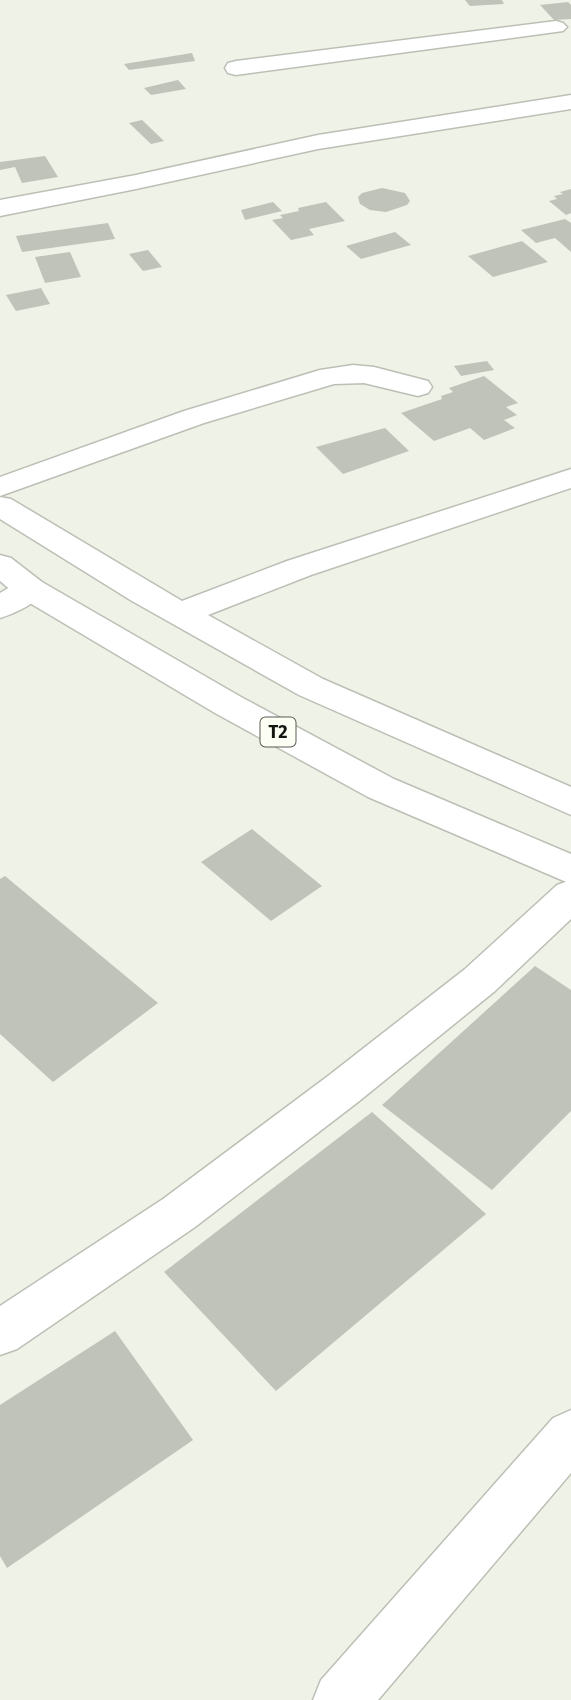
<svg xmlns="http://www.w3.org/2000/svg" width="571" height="1700" font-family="'Fira Sans',sans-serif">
<rect width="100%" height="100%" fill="#eff2e7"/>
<g fill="#c0c3b9">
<polygon points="465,0 502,0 504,4 470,6"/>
<polygon points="568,2 571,5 571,19 554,20 540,5"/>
<polygon points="192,53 195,61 129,70 124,64"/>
<polygon points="178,80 186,89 151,95 144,88"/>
<polygon points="142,120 164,141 151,144 129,123"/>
<polygon points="45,156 58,177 22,183 15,167 0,170 0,162"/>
<polygon points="382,188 405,193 410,201 407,205 386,212 370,210 360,204 358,197 362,193"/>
<polygon points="571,189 571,213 566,215 549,201 557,199 554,196 563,194 560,192"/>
<polygon points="273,202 282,211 245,220 241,210"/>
<polygon points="326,202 345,221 309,229 314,235 291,240 272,220 283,218 280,215 299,211 298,208"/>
<polygon points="565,219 571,223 571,252 555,238 536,243 521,230"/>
<polygon points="108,223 115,239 22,252 16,236"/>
<polygon points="395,232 411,245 361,259 346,246"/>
<polygon points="522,241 548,262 493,277 468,256"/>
<polygon points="148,250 162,267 143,271 129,254"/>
<polygon points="70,252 81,277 45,283 35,257"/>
<polygon points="41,288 50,304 16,311 6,295"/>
<polygon points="487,361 494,370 461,376 454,366"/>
<polygon points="484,376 518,403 506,407 517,415 504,420 515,428 484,440 470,428 434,441 401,413 442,399 441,396 453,392 449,388"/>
<polygon points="385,428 409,451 343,474 316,447"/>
<polygon points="252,829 322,886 271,921 201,862"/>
<polygon points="5,876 158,1003 53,1082 0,1034 0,879"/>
<polygon points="535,966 571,990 571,1111 492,1190 382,1105"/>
<polygon points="372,1112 486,1214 276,1391 164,1272"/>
<polygon points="115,1331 193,1440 7,1568 0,1556 0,1405"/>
</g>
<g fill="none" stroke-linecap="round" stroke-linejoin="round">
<defs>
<g id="street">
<polygon points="556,21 563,23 567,27 563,31 236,75 228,73 225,68 228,63 236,61"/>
<polygon points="571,95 571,109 318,149 136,189 0,216 0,200 136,175 318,135"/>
<polygon points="353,365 374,367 428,381 432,387 428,393 418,396 364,383 334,384 204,423 0,496 0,477 184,411 320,370"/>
<polygon points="571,469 571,488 311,575 208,615 323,679 571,787 571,815 299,695 132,601 0,519 0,497 11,499 182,601 287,561"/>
<path d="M 30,579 L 42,582 L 47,589 C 37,603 16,613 0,618 L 0,593 L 18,582 Z"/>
<polygon points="571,880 571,919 495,991 358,1102 195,1227 17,1349 0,1355 0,1306 163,1199 328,1076 465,969 557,885"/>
<polygon points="571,1410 571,1473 378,1700 313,1700 321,1680 553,1418"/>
</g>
<polygon id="highway" points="0,555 11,558 42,582 241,697 394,779 571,854 571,884 368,797 215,713 18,596 0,581"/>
</defs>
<use href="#street" stroke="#bcbfb5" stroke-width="3"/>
<use href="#highway" stroke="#bcbfb5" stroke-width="3"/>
<use href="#street" fill="#fff" fill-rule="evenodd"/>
<use href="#highway" fill="#fff" fill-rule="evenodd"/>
</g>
<g text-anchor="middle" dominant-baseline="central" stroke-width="6" stroke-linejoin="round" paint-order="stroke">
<rect fill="#fcfff4" stroke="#5a5b55" stroke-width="2" x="260.5" y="717.5" width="35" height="29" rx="5"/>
<g font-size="18" font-weight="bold" fill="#141511">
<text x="278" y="732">T2</text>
</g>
</g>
</svg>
